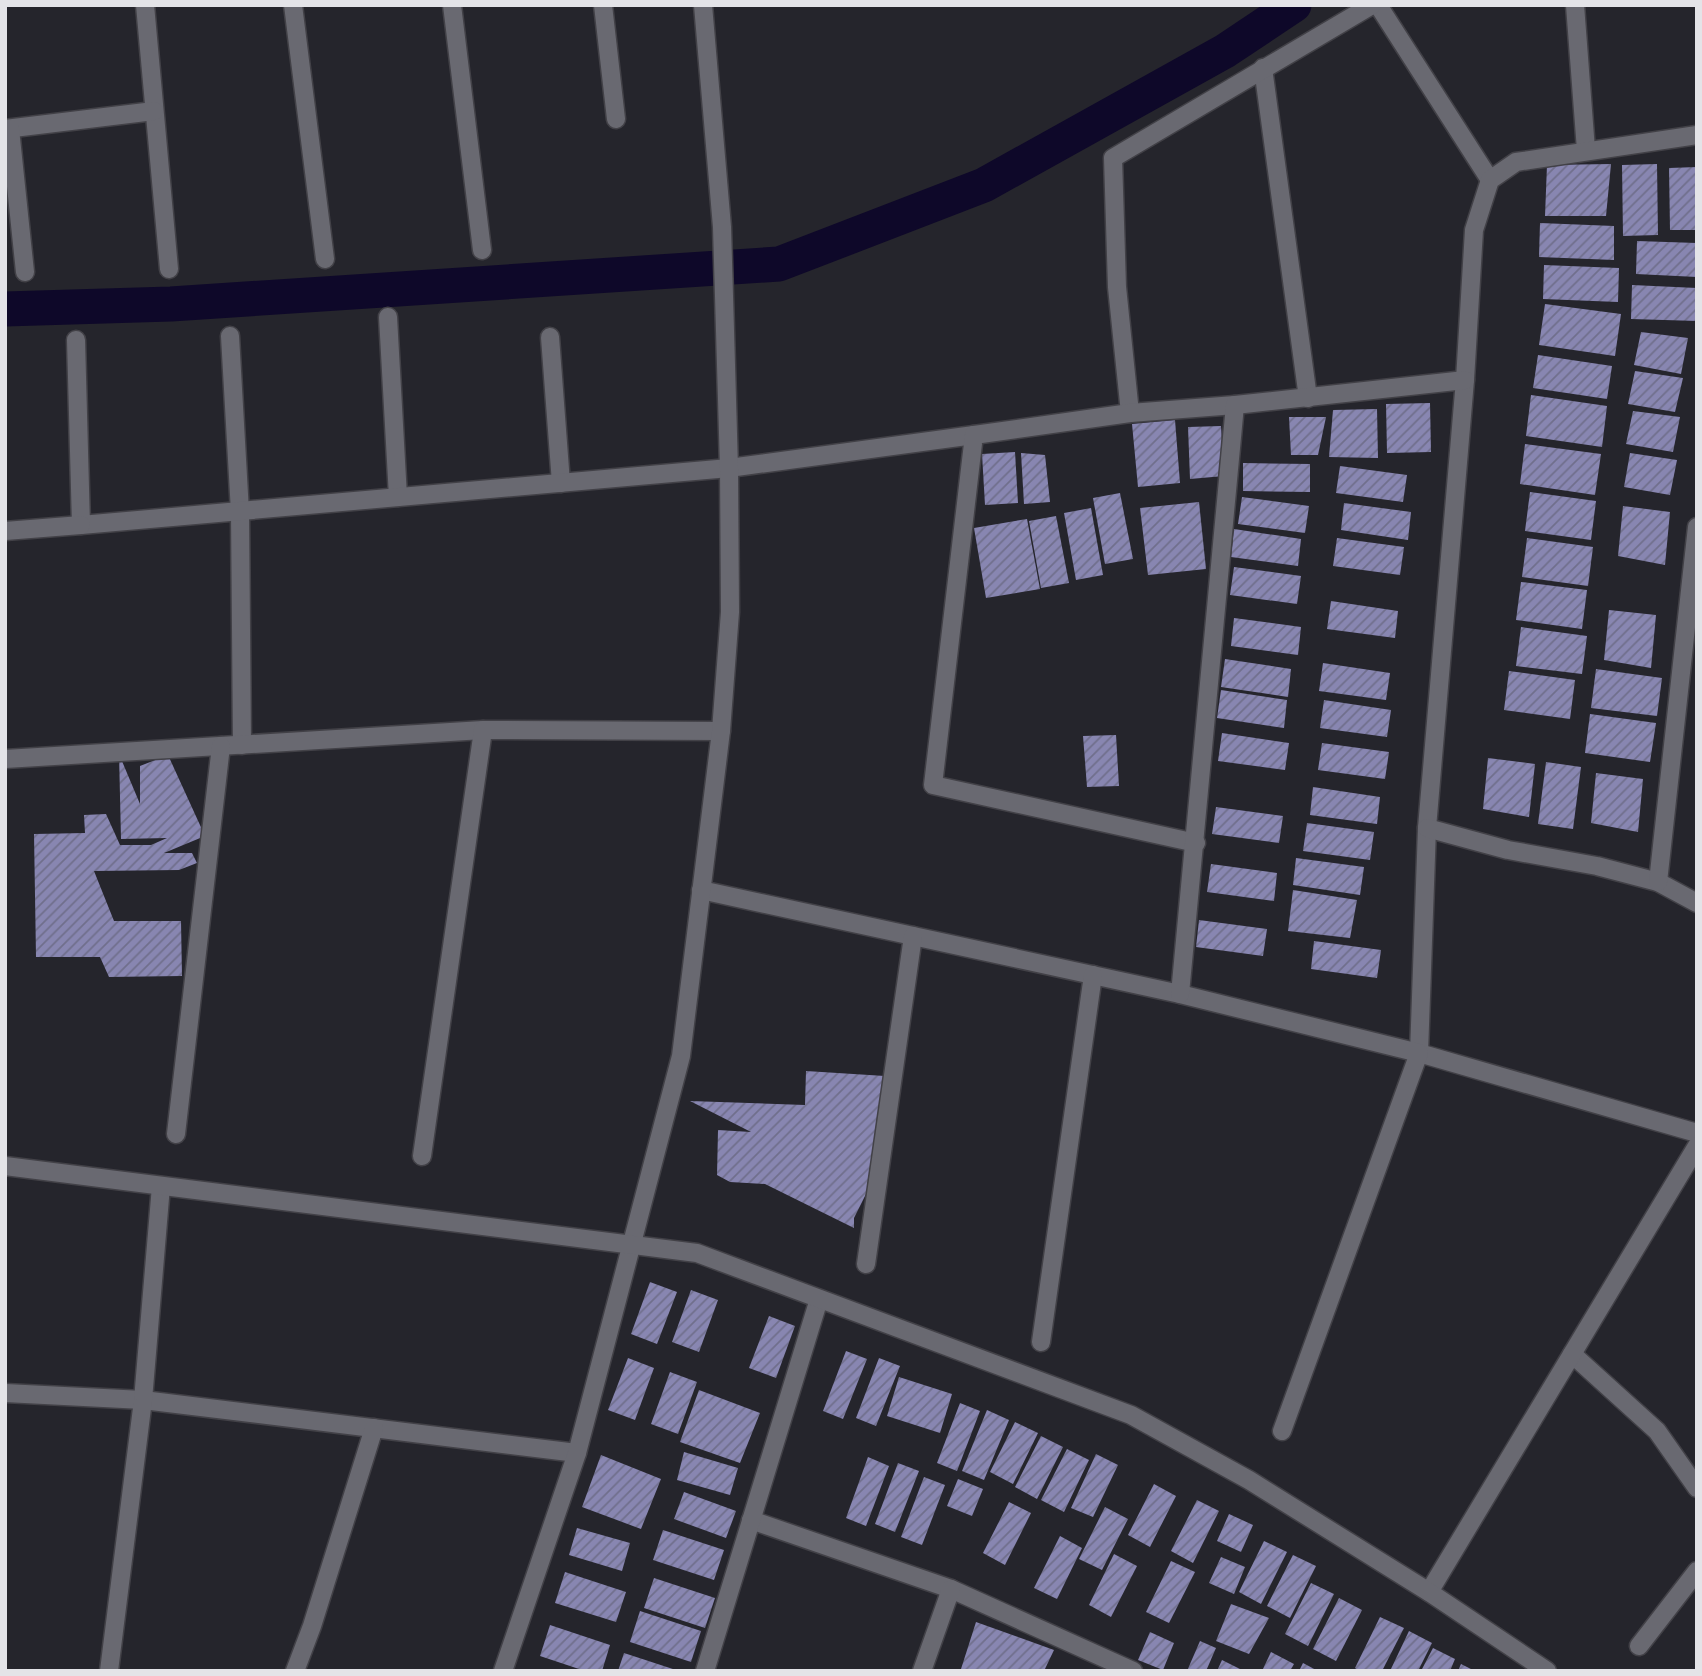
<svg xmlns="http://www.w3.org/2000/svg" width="1702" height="1676" font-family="'Titillium Web',sans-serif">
<defs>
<pattern id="building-hatch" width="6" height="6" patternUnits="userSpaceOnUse" patternTransform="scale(1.75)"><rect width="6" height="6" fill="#8886b1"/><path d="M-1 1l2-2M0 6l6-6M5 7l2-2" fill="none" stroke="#706f8c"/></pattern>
</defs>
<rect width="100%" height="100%" fill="#25252c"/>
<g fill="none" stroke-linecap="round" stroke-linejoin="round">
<polyline stroke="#0e0829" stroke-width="35" points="5,309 171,304 779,264 984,185 1225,51 1294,5"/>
</g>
<g fill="url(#building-hatch)">
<polygon points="1611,164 1606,216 1545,216 1547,165"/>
<polygon points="1657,164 1658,235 1623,236 1622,165"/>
<polygon points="1697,167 1697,230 1670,230 1669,168"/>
<polygon points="1540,223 1614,226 1614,260 1539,257"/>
<polygon points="1637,241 1697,243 1697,277 1636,274"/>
<polygon points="1544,265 1619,268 1618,302 1543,299"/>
<polygon points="1632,285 1697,288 1697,321 1631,319"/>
<polygon points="1545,304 1621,314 1615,356 1539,345"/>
<polygon points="1641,332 1688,338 1681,374 1634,365"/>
<polygon points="1538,355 1612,366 1607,399 1533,388"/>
<polygon points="1635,371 1683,378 1675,412 1628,404"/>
<polygon points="1531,395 1607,406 1602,447 1526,436"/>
<polygon points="1430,403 1431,452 1387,453 1386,404"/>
<polygon points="1377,409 1378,458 1329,457 1333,410"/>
<polygon points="1633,411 1680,417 1673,452 1626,444"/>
<polygon points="1289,417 1326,417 1318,455 1291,455"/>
<polygon points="1175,420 1180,483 1138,487 1132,424"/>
<polygon points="1221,426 1224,476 1190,479 1188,427"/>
<polygon points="1525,444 1601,454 1595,495 1520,484"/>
<polygon points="1015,452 1018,503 985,505 982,454"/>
<polygon points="1021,453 1045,455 1050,502 1024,504"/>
<polygon points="1630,453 1677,460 1670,495 1624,487"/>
<polygon points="1243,463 1310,464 1310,492 1243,491"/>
<polygon points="1340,466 1407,475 1403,502 1336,493"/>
<polygon points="1530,492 1596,501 1591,540 1525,531"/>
<polygon points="1120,493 1133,559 1105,564 1093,498"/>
<polygon points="1242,497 1309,506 1305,533 1238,524"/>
<polygon points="1199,502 1206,569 1148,575 1140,508"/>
<polygon points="1344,503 1411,512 1408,540 1341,530"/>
<polygon points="1623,506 1670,512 1665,565 1618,556"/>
<polygon points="1091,508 1103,575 1076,580 1064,513"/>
<polygon points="1056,516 1069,583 1041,588 1029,521"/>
<polygon points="1027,519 1040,589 986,598 974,528"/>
<polygon points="1234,529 1301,539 1298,566 1231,557"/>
<polygon points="1337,538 1404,547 1400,575 1333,566"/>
<polygon points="1527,538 1593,547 1588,586 1522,577"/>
<polygon points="1234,567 1301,576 1297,604 1230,595"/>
<polygon points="1521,582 1587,590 1582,629 1516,620"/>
<polygon points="1331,601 1398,611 1395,638 1327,629"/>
<polygon points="1609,610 1656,615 1651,668 1604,660"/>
<polygon points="1234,618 1301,627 1298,655 1231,646"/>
<polygon points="1521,627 1587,636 1582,674 1516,666"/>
<polygon points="1225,659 1291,669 1288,697 1221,687"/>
<polygon points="1323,663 1390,673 1386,700 1319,691"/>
<polygon points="1596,669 1662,678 1657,716 1591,708"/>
<polygon points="1509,671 1575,680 1570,719 1504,710"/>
<polygon points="1221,690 1287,700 1284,728 1217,718"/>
<polygon points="1324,700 1391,710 1387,737 1320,728"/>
<polygon points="1590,714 1656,723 1650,762 1585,753"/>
<polygon points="1222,733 1289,743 1285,770 1218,761"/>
<polygon points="1116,735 1119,786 1087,787 1083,736"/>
<polygon points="1322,743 1389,752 1385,779 1318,770"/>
<polygon points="119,754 140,804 140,766 168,755 205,836 164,853 192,853 197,863 179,870 94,871 114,921 181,921 182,976 109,977 100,957 36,957 34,834 85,833 84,815 106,814 120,845 151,845 167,838 121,839"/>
<polygon points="1488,758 1535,764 1529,817 1483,809"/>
<polygon points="1546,762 1581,767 1573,829 1538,824"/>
<polygon points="1596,773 1643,779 1638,832 1591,823"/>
<polygon points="1313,787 1380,797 1377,824 1310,815"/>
<polygon points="1216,807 1283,816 1279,843 1212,834"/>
<polygon points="1307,823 1374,832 1370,860 1303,851"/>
<polygon points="1296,858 1364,867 1360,895 1293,885"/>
<polygon points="1211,864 1277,873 1274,901 1207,892"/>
<polygon points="1293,890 1357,900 1350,938 1288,931"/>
<polygon points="1199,920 1267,929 1263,956 1196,947"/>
<polygon points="1314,941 1381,950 1377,978 1311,969"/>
<polygon points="806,1071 885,1076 884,1102 879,1112 879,1168 854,1218 854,1228 765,1184 730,1182 717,1175 718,1130 751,1132 690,1101 805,1105"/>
<polygon points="650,1282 677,1292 657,1344 631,1334"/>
<polygon points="691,1290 718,1300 699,1352 672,1342"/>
<polygon points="769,1316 795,1326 776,1378 749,1368"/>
<polygon points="846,1351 867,1359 843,1419 823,1411"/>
<polygon points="628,1358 654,1368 635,1420 608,1410"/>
<polygon points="879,1358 900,1366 876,1426 856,1418"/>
<polygon points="670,1372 697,1382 678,1434 651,1424"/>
<polygon points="899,1377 952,1394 940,1433 887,1416"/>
<polygon points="699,1390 760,1413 740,1463 680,1442"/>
<polygon points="960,1403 980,1411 957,1471 937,1463"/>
<polygon points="987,1410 1009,1420 984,1480 962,1471"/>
<polygon points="1015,1422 1038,1433 1013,1484 990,1472"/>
<polygon points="1041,1436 1063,1447 1037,1499 1015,1487"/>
<polygon points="1067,1449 1089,1460 1064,1512 1041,1500"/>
<polygon points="684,1452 738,1468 730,1495 677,1480"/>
<polygon points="1096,1454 1118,1465 1093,1517 1071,1508"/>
<polygon points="601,1455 661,1479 641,1529 582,1507"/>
<polygon points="868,1457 889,1466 866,1526 846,1518"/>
<polygon points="898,1463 919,1471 895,1532 875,1524"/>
<polygon points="924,1477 945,1485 922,1545 901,1537"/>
<polygon points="958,1479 983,1489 972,1516 947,1506"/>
<polygon points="1154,1484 1176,1496 1150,1547 1128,1535"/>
<polygon points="684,1492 736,1511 726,1538 674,1519"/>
<polygon points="1197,1500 1219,1511 1193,1563 1171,1551"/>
<polygon points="1009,1502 1031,1513 1005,1565 983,1553"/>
<polygon points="1105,1507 1128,1519 1102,1570 1079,1559"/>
<polygon points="1229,1514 1253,1525 1241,1552 1217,1541"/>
<polygon points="577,1528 630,1543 622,1571 569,1555"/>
<polygon points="663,1530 724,1550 714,1580 653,1560"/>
<polygon points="1060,1536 1082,1548 1057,1599 1034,1588"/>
<polygon points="1264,1541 1287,1552 1261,1604 1239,1592"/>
<polygon points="1114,1554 1137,1566 1111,1617 1089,1605"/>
<polygon points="1293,1555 1316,1566 1290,1618 1267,1606"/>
<polygon points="1221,1557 1245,1567 1234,1594 1209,1583"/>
<polygon points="1171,1561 1195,1572 1169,1623 1146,1612"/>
<polygon points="565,1572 626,1592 616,1622 555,1603"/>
<polygon points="654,1578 715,1598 705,1628 644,1608"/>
<polygon points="1311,1583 1334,1594 1308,1646 1285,1634"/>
<polygon points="1339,1598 1362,1610 1336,1661 1313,1649"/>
<polygon points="1231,1604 1269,1618 1249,1654 1216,1641"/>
<polygon points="640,1611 701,1631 691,1662 630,1642"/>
<polygon points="1380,1617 1404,1628 1382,1671 1359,1671 1355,1668"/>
<polygon points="976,1622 1054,1650 1044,1671 961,1669"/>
<polygon points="550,1625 610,1645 602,1671 585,1671 540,1656"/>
<polygon points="1409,1631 1432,1643 1418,1671 1390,1671"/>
<polygon points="1150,1632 1174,1643 1163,1670 1138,1660"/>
<polygon points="1200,1641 1216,1648 1206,1671 1187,1671"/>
<polygon points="1433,1648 1455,1659 1450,1671 1421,1671"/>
<polygon points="1271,1652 1294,1664 1290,1671 1262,1671"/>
<polygon points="624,1653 676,1670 676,1671 618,1671"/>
<polygon points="1222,1660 1244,1671 1217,1671"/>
<polygon points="1303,1663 1318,1671 1299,1671"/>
<polygon points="1461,1664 1475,1671 1458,1671"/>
</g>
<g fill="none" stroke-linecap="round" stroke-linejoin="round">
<defs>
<g id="minor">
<polyline points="145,5 169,269"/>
<polyline points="293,5 325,259"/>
<polyline points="452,5 482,250"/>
<polyline points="603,5 616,119"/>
<polyline points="1378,5 1490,180"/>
<polyline points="1575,5 1586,150"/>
<polyline points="1263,68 1308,398"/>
<polyline points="5,129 154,111"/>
<polyline points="10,129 25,272"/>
<polyline points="1697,135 1516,162 1490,180 1474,230 1465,380 1427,828 1419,1053 1697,1133"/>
<polyline points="388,317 398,497"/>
<polyline points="230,336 240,512 242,745"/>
<polyline points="550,337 561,483"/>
<polyline points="76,340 81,525 729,468 974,435"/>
<polyline points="1130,413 1117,287 1113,158 1372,5"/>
<polyline points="5,531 81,525"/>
<polyline points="5,759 483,730"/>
<polyline points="1427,828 1508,850 1597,866 1658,882 1697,903"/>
<polyline points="1196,843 933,785 974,435 1130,413 1235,405"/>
<polyline points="1658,882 1697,527"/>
<polyline points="701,890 1180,994 1419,1053 1282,1431"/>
<polyline points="1180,994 1235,405 1465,380"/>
<polyline points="176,1134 221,746"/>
<polyline points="422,1156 483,730 721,731"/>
<polyline points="866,1264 913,936"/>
<polyline points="1041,1342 1093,975"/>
<polyline points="1572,1354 1657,1431 1697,1488"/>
<polyline points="5,1393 143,1400 577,1453"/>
<polyline points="751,1520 951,1589 1133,1671"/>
<polyline points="1429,1592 1697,1146"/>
<polyline points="1639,1646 1697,1571"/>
<polyline points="109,1671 143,1400 161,1186"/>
<polyline points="295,1671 312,1626 374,1428"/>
<polyline points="503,1671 577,1453 681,1056 721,731 730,612 729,468 722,227 703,5"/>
<polyline points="705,1671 819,1299"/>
<polyline points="922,1671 951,1589"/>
</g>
<polyline id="tertiary" points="5,1166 697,1253 1131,1415 1249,1480 1429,1592 1547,1671"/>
</defs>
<use href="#minor" stroke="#424147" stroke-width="21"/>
<use href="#tertiary" stroke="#424147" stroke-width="21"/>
<use href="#minor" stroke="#696971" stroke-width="18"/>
<use href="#tertiary" stroke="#696971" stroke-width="18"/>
</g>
<rect width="1702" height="1676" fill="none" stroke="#e4e4e8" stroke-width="14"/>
</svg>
